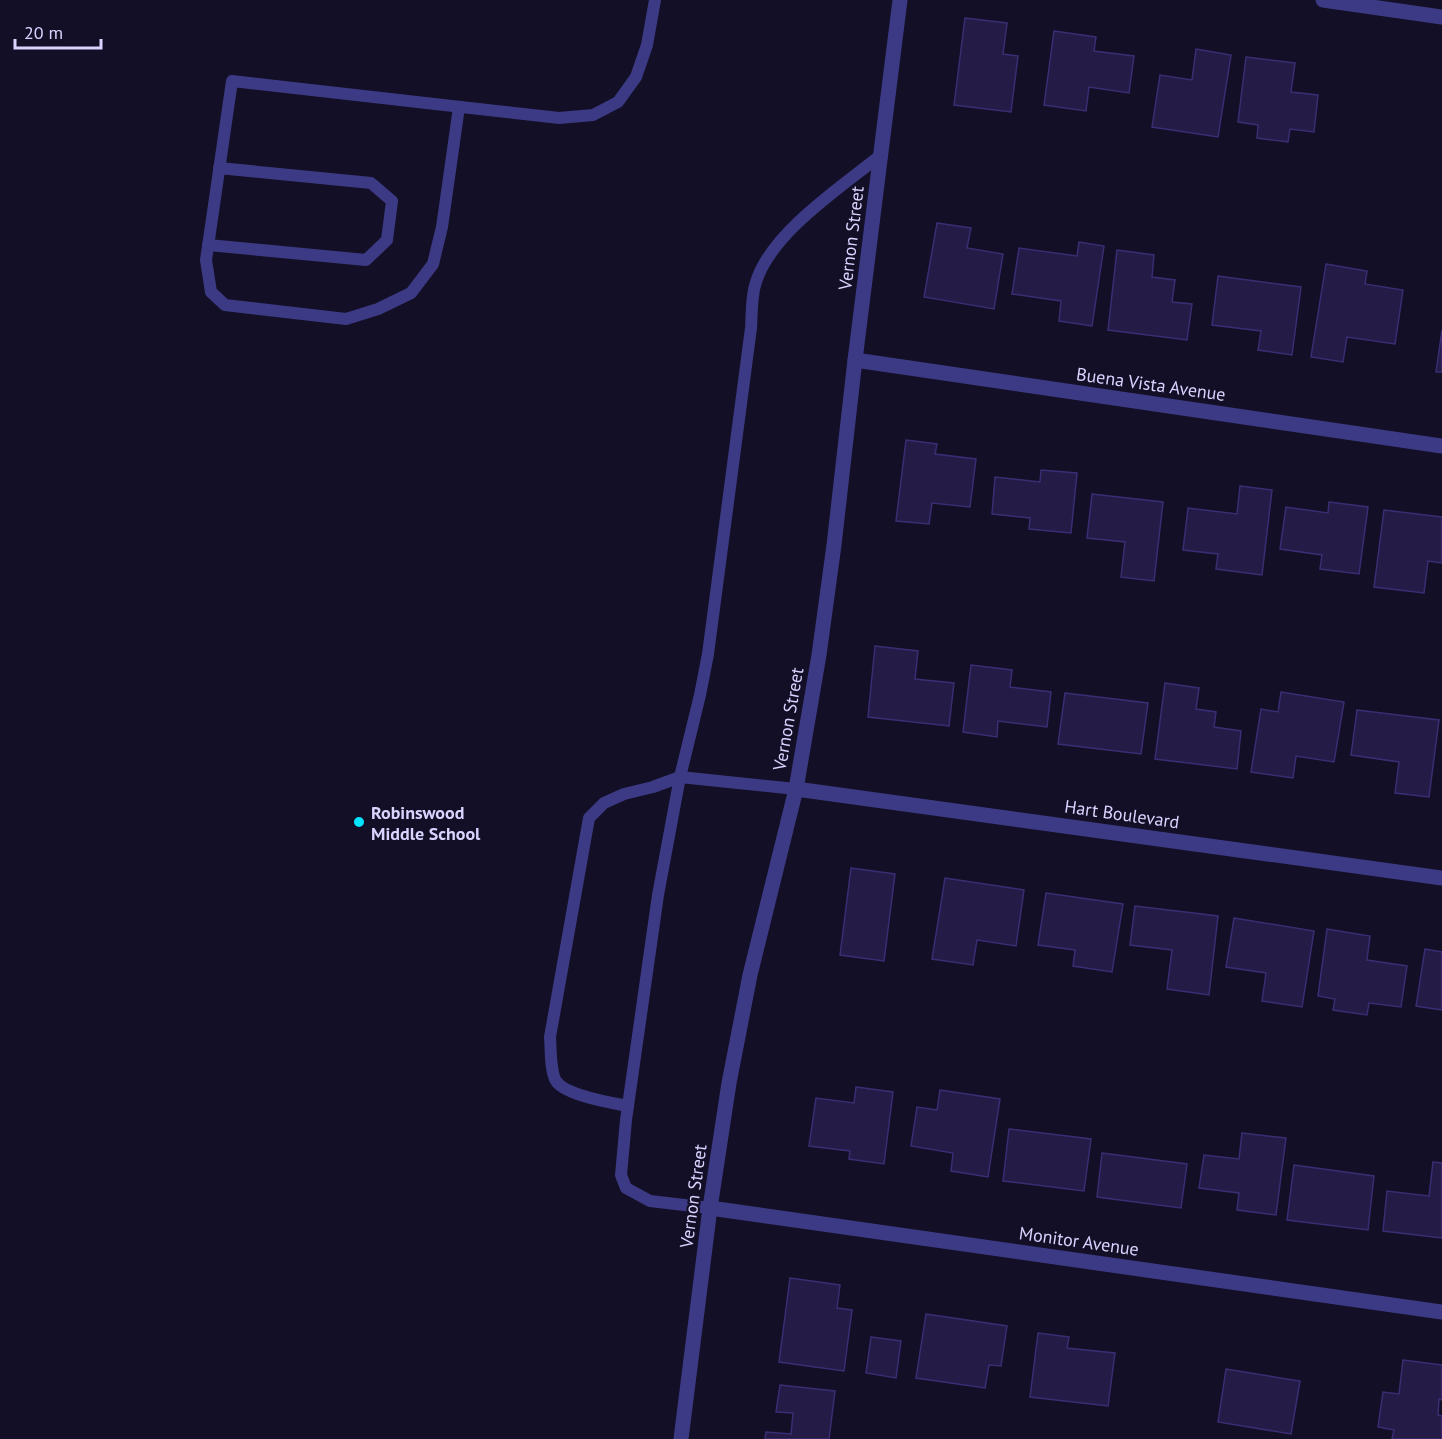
<svg xmlns="http://www.w3.org/2000/svg" width="1442" height="1439" font-family="'PT Sans',sans-serif">
<rect width="100%" height="100%" fill="#130f26"/>
<g fill="#241b47" stroke="#3b2d73" stroke-width="1.5">
<polygon points="965,18 1007,23 1003,54 1018,56 1011,112 954,105"/>
<polygon points="1054,31 1096,37 1094,51 1134,56 1129,93 1089,87 1086,111 1044,105"/>
<polygon points="1196,49 1231,55 1218,137 1152,127 1160,75 1192,80"/>
<polygon points="1246,57 1295,63 1291,92 1318,95 1314,132 1290,129 1288,142 1257,138 1258,125 1238,122"/>
<polygon points="937,223 971,228 967,248 1003,254 994,309 924,297"/>
<polygon points="1079,242 1104,246 1092,326 1059,321 1061,301 1012,294 1019,248 1077,256"/>
<polygon points="1117,250 1154,255 1152,277 1175,280 1172,302 1192,304 1187,340 1108,330"/>
<polygon points="1326,264 1367,271 1365,284 1403,290 1395,344 1347,337 1343,362 1311,357"/>
<polygon points="1218,276 1301,287 1292,355 1258,350 1261,331 1212,325"/>
<polygon points="1442,330 1442,372 1436,372"/>
<polygon points="906,440 937,444 935,454 976,459 970,507 932,503 929,524 896,521"/>
<polygon points="1041,470 1077,473 1071,533 1029,529 1030,518 992,514 995,477 1040,482"/>
<polygon points="1240,486 1272,490 1262,575 1216,569 1218,554 1183,550 1188,508 1237,514"/>
<polygon points="1092,494 1163,502 1154,581 1121,577 1125,542 1087,538"/>
<polygon points="1329,502 1368,507 1359,574 1320,569 1322,555 1280,549 1286,507 1328,513"/>
<polygon points="1384,510 1442,517 1442,563 1428,561 1424,593 1374,587"/>
<polygon points="875,646 918,651 915,679 954,683 949,726 868,717"/>
<polygon points="971,665 1012,670 1010,687 1051,692 1047,727 998,721 997,737 963,732"/>
<polygon points="1165,683 1199,688 1196,709 1216,712 1214,727 1241,731 1237,769 1155,759"/>
<polygon points="1281,692 1344,702 1334,762 1296,756 1293,778 1251,772 1261,709 1278,712"/>
<polygon points="1065,693 1148,703 1141,754 1058,744"/>
<polygon points="1357,710 1439,720 1429,797 1395,793 1399,762 1351,755"/>
<polygon points="851,868 895,874 884,961 840,955"/>
<polygon points="945,878 1024,890 1016,946 977,940 973,965 932,959"/>
<polygon points="1046,893 1123,904 1112,972 1073,966 1075,950 1038,945"/>
<polygon points="1135,906 1218,916 1209,995 1167,989 1172,950 1130,945"/>
<polygon points="1234,918 1314,931 1302,1007 1262,1001 1266,973 1226,967"/>
<polygon points="1327,929 1370,936 1367,960 1407,966 1401,1007 1369,1003 1367,1015 1333,1010 1335,999 1318,996"/>
<polygon points="1425,949 1442,952 1442,1010 1416,1006"/>
<polygon points="856,1087 893,1092 884,1164 849,1159 850,1151 809,1146 816,1098 854,1103"/>
<polygon points="940,1090 1000,1099 988,1177 951,1171 953,1153 911,1146 917,1107 937,1110"/>
<polygon points="1009,1129 1091,1139 1084,1191 1003,1181"/>
<polygon points="1242,1133 1286,1138 1276,1215 1237,1210 1239,1193 1199,1188 1204,1155 1239,1159"/>
<polygon points="1102,1153 1187,1164 1181,1208 1097,1197"/>
<polygon points="1433,1162 1442,1163 1442,1238 1383,1231 1387,1191 1429,1196"/>
<polygon points="1294,1165 1374,1176 1368,1230 1287,1220"/>
<polygon points="790,1278 840,1285 837,1308 852,1310 844,1371 779,1362"/>
<polygon points="926,1314 1007,1326 1001,1366 989,1365 985,1388 916,1378"/>
<polygon points="1038,1333 1069,1337 1067,1348 1115,1353 1108,1406 1030,1397"/>
<polygon points="871,1337 901,1341 896,1378 866,1373"/>
<polygon points="1403,1360 1442,1365 1442,1400 1439,1399 1438,1415 1442,1416 1442,1439 1392,1439 1394,1430 1378,1427 1383,1392 1399,1394"/>
<polygon points="1226,1369 1300,1381 1291,1434 1218,1422"/>
<polygon points="780,1385 835,1391 829,1439 765,1439 766,1432 791,1434 793,1413 776,1412"/>
</g>
<g fill="none" stroke-linecap="round" stroke-linejoin="round">
<g stroke="#3d3a85" stroke-width="12">
<polyline points="459,107 442,227 433,264 411,293 378,309 346,319 225,305 211,292 206,260 232,81 559,118 593,115 618,102 636,77 647,45 655,0"/>
<polyline points="208,245 366,260 387,240 392,201 371,183 219,168"/>
<path d="M 628,1106 C 611,1103 565,1095 556,1081 C 550,1071 551,1049 550,1037 L 589,818 L 604,803 L 624,794 L 653,787 L 680,777 L 796,789"/>
<path d="M 710,1208 L 650,1201 L 626,1188 L 621,1175 L 626,1120 L 658,895 L 680,777 L 700,695 L 708,654 L 751,328 C 752,314 751,296 756,282 C 771,233 841,187 881,155"/>
</g>
<g stroke="#3d3a85" stroke-width="15">
<polyline points="1323,0 1442,17"/>
<polyline points="855,360 1442,446"/>
<polyline points="796,789 1442,878"/>
<polyline points="710,1208 1442,1312"/>
</g>
<polyline stroke="#3d3a85" stroke-width="15" points="681,1439 710,1208 729,1083 750,975 796,789 819,655 834,545 855,360 900,0"/>
</g>
<circle fill="#00e5ff" stroke="#130f26" stroke-width="2" cx="359" cy="822" r="6"/>
<g text-anchor="middle" dominant-baseline="central" stroke-width="4.5" stroke-linejoin="round" paint-order="stroke">
<g font-size="18" fill="#d9d4ff" stroke="#130f26">
<text transform="translate(851 238) rotate(-83)">Vernon Street</text>
<text transform="translate(1151 384) rotate(8)">Buena Vista Avenue</text>
<text transform="translate(788 719) rotate(-80)">Vernon Street</text>
<text transform="translate(1122 814) rotate(8)">Hart Boulevard</text>
<text transform="translate(693 1196) rotate(-82)">Vernon Street</text>
<text transform="translate(1079 1241) rotate(8)">Monitor Avenue</text>
</g>
<g font-size="18" font-weight="bold" fill="#d9d4ff" stroke="#130f26" text-anchor="start">
<text x="371" y="812">Robinswood<tspan x="371" dy="21">Middle School</tspan></text>
</g>
</g>
<path d="M15 39v9h86v-9" fill="none" stroke="#d9d4ff" stroke-width="3"/>
<text x="24" y="39" font-size="18" fill="#d9d4ff" stroke="#130f26" stroke-width="4.5" paint-order="stroke">20 m</text>
</svg>
